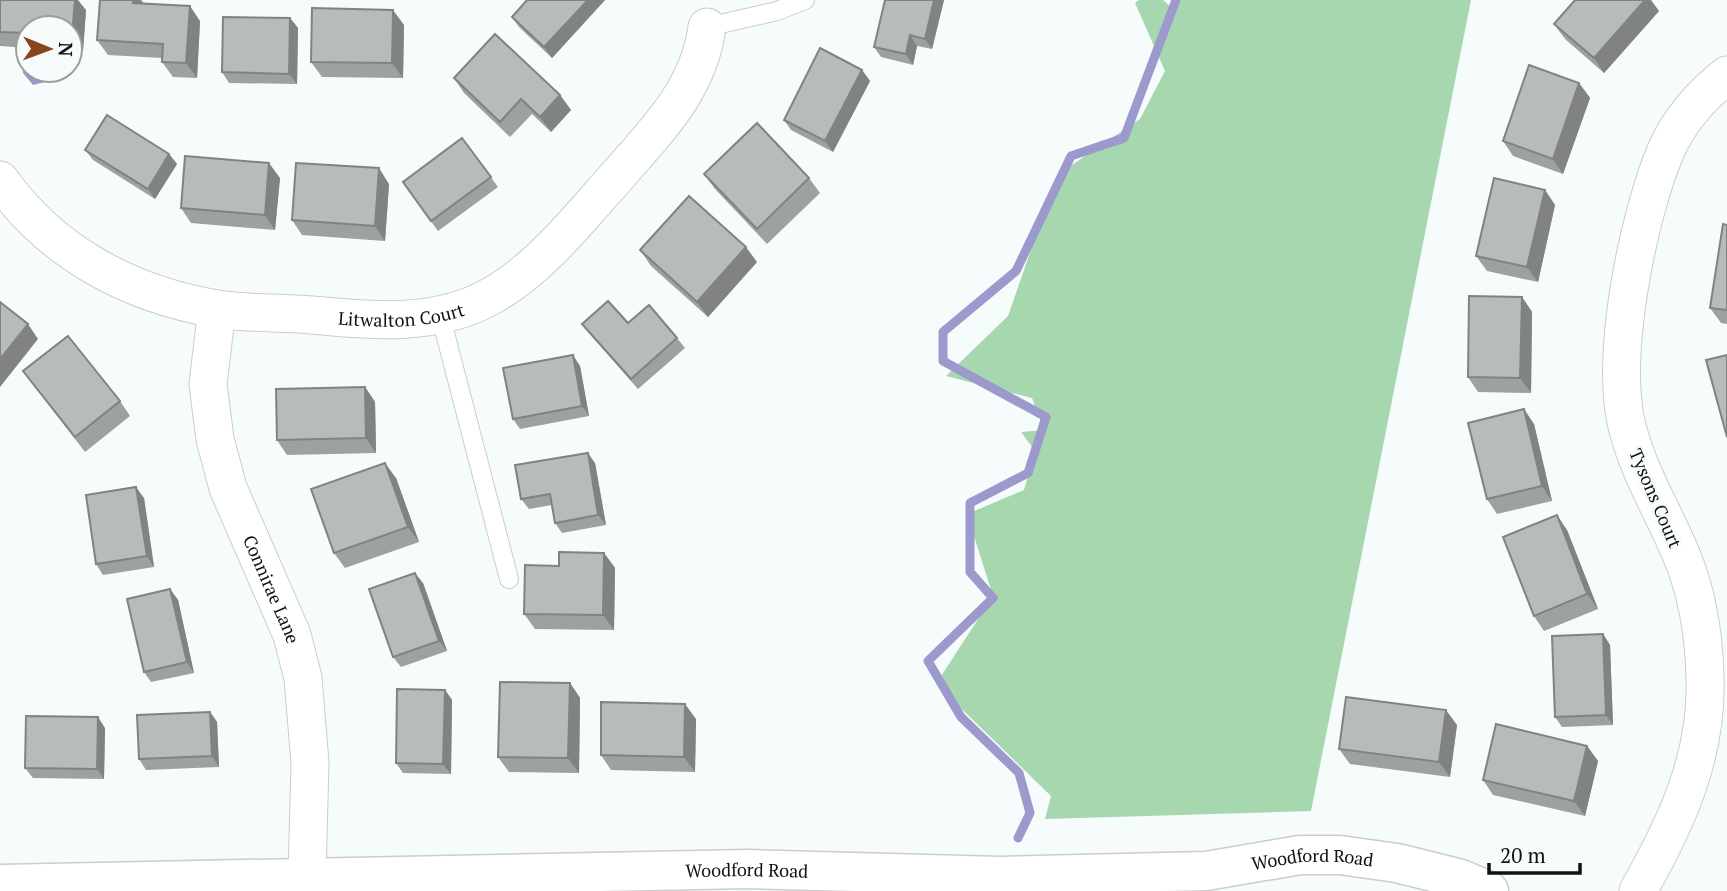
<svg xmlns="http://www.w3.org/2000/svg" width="1727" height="891" font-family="'PT Serif',serif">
<rect width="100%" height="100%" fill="#f6fbfc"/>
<polygon fill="#a7d7af" points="1139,0 1163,0 1170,6 1182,0 1471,0 1311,811 1045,819 1051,796 936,684 993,596 967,514 1024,490 1035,451 1021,432 1044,430 1032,398 946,376 1008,316 1057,175 1140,119 1165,71 1135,3"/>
<polygon fill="#9c99cc" points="28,63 28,70 68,70 57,79 33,85 23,73 22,65"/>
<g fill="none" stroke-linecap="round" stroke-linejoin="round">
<polyline stroke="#9c99cc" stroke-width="9" points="1018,838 1030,813 1019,773 961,717 928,661 993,598 970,572 970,503 1028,473 1046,417 943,361 943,332 1016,271 1071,156 1124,138 1176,0"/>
<defs>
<g id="service">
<polyline points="707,27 777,11 805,0"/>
<polyline points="440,314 509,579"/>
</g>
<g id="minor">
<path id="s1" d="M 0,180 C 52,253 129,294 217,309 C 248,314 280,312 312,315 C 373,321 438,327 493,295 C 542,267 581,216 619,174 C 658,129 699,89 707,27"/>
<path id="s2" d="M 217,309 L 208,384 L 215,439 L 228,488 L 292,635 L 303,678 L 310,763 L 307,876"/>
<path d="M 1638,891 C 1676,824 1708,756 1705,677 C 1704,636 1697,592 1681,554 C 1662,509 1637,470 1626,422 C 1611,351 1638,215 1667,148 C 1680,120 1703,94 1727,75"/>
</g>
<g id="tertiary">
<path id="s3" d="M 0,884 L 748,869 L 1000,876 L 1206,871 L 1300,855 L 1340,855 L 1397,863 L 1461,879 L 1489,891"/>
</g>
</defs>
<use href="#service" stroke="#c9cdcf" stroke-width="20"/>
<use href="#minor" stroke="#c9cdcf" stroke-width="39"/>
<use href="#tertiary" stroke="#c9cdcf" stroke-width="41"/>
<use href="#service" stroke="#fff" stroke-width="18"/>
<use href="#minor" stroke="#fff" stroke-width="37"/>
<use href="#tertiary" stroke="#fff" stroke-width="38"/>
</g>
<g fill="#9da1a0">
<polygon points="0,0 86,10 83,51 70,50 70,28 28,28 28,48 0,46"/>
<polygon points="100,0 141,0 143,3 200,21 197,78 173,77 162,62 162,58 108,55 97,40"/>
<polygon points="527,0 605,0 552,58 519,27 512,17"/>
<polygon points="944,0 932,49 917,46 913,65 881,57 874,47"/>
<polygon points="1659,11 1604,73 1565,39 1554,24"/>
<polygon points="290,18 298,28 297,84 229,83 222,72"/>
<polygon points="404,25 403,78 322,77 311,62"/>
<polygon points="862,70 870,81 833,152 791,130 784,120"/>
<polygon points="454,78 560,95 571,110 551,132 532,114 510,137 464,93"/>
<polygon points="1579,83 1590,98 1563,174 1513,156 1503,141"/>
<polygon points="462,138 498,187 438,231 403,182"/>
<polygon points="85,150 169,154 177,164 155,199 93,160"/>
<polygon points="704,174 809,178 820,193 767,244 715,189"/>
<polygon points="280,178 275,230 191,223 181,208"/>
<polygon points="389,184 385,241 302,235 292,220"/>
<polygon points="1545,190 1555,205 1538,282 1487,271 1476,256"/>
<polygon points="1727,225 1727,324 1721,323 1710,308"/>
<polygon points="640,250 757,262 708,317 651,266"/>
<polygon points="1522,297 1532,312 1531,393 1478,392 1468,377"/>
<polygon points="628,323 677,338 685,348 638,389 590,334 582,324"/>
<polygon points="580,366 589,416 520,429 513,419"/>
<polygon points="23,371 120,401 130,416 85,452"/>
<polygon points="365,387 375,402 376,453 287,455 277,440"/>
<polygon points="1534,424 1552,501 1497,514 1487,499"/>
<polygon points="595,463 606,525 562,533 555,523 552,505 529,509 521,499"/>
<polygon points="396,478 419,542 345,568 334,553"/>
<polygon points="144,498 154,567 103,575 96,564"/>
<polygon points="1567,530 1598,609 1544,631 1534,616"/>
<polygon points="604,553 615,568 614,630 535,629 524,614 559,566"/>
<polygon points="423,583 447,651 401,667 393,657"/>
<polygon points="170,589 178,600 194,673 151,682 144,672"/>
<polygon points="1603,634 1610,645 1613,725 1562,727 1555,717"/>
<polygon points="570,683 580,698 579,773 509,772 498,757"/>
<polygon points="445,690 452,700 451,774 403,773 396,763"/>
<polygon points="210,712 217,722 219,767 146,770 139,759"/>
<polygon points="696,719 695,772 611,770 601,755"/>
<polygon points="1457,725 1450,777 1350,764 1339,749"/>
<polygon points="105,728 104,779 33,778 25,768"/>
<polygon points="1587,746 1598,761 1585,816 1493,795 1483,780"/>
</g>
<g fill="#808382">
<polygon points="75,0 78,0 86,10 83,51 72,36"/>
<polygon points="134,0 141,0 145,5 133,3"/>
<polygon points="588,0 605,0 552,58 544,47"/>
<polygon points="934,0 944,0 932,49 925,39"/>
<polygon points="1645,0 1651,0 1659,11 1604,73 1594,58"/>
<polygon points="190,6 200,21 197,78 186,63"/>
<polygon points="393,10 404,25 403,78 392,63"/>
<polygon points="290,18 298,28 297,84 289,74"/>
<polygon points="910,35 917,46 913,65 906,54"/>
<polygon points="862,70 870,81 833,152 825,141"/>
<polygon points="1579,83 1590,98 1563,174 1553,159"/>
<polygon points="560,95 571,110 551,132 540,117"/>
<polygon points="169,154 177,164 155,199 148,189"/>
<polygon points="269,163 280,178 275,230 265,215"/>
<polygon points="379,168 389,184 385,241 375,226"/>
<polygon points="1545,190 1555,205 1538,282 1527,267"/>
<polygon points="746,247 757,262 708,317 697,302"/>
<polygon points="1522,297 1532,312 1531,393 1520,378"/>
<polygon points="28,324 38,339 0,387 0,359"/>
<polygon points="573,355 580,366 589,416 582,406"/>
<polygon points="365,387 375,402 376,453 366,438"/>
<polygon points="1524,409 1534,424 1552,501 1542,486"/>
<polygon points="588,453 595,463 606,525 598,515"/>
<polygon points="385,463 396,478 419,542 408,527"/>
<polygon points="136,487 144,498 154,567 147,556"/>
<polygon points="1557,515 1567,530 1598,609 1587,594"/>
<polygon points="604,553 615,568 614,630 603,615"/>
<polygon points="415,573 423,583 447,651 439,641"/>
<polygon points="170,589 178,600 194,673 187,662"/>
<polygon points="1603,634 1610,645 1613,725 1606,715"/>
<polygon points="570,683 580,698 579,773 568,758"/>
<polygon points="445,690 452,700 451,774 443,764"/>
<polygon points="685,704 696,719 695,772 684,757"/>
<polygon points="1446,710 1457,725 1450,777 1439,762"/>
<polygon points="210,712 217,722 219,767 212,756"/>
<polygon points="98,717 105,728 104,779 97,769"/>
<polygon points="1587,746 1598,761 1585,816 1574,801"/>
</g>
<g fill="#b7bbba" stroke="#808382" stroke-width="2">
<polygon points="0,0 75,0 72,36 70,36 70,28 28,28 28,33 0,32"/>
<polygon points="100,0 134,0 133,3 190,6 186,63 162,62 163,44 97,40"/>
<polygon points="527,0 588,0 544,47 512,17"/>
<polygon points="885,0 934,0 925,39 910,35 906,54 874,47"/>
<polygon points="1575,0 1645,0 1594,58 1554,24"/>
<polygon points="312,8 393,10 392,63 311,62"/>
<polygon points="223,17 290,18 289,74 222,72"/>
<polygon points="495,34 560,95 540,117 521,99 500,122 454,78"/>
<polygon points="820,48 862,70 825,141 784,120"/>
<polygon points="1529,65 1579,83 1553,159 1503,141"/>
<polygon points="107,115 169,154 148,189 85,150"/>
<polygon points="757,123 809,178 757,229 704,174"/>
<polygon points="462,138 491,177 431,221 403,182"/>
<polygon points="185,156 269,163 265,215 181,208"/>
<polygon points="296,163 379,168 375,226 292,220"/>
<polygon points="1494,178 1545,190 1527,267 1476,256"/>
<polygon points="689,196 746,247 697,302 640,250"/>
<polygon points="1723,224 1727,225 1727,310 1710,308"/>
<polygon points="1469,296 1522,297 1520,378 1468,377"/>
<polygon points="608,301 628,323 649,305 677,338 631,379 582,324"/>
<polygon points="0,302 28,324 0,359"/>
<polygon points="68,336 120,401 75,437 23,371"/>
<polygon points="573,355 582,406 513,419 503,368"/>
<polygon points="1727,355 1727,437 1706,360"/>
<polygon points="365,387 366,438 277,440 276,389"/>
<polygon points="1524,409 1542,486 1487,499 1468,423"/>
<polygon points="588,453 598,515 555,523 550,494 521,499 515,465"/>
<polygon points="385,463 408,527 334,553 311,489"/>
<polygon points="136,487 147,556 96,564 86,495"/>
<polygon points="1557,515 1587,594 1534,616 1503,537"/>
<polygon points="559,552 604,553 603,615 524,614 525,565 559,566"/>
<polygon points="415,573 439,641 393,657 369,589"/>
<polygon points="170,589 187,662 144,672 127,599"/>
<polygon points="1603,634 1606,715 1555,717 1552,636"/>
<polygon points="500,682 570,683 568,758 498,757"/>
<polygon points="397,689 445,690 443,764 396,763"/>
<polygon points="1346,697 1446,710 1439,762 1339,749"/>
<polygon points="601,702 685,704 684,757 601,755"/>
<polygon points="210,712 212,756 139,759 137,715"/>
<polygon points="26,716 98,717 97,769 25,768"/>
<polygon points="1496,724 1587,746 1574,801 1483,780"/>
</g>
<g text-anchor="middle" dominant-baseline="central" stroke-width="6" stroke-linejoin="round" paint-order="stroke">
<g font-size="18" fill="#111213" stroke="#f6fbfc">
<text stroke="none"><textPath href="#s1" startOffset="444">Litwalton Court</textPath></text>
<text transform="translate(1656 498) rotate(67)">Tysons Court</text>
<text stroke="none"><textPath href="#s2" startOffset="292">Connirae Lane</textPath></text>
<text stroke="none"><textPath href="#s3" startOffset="1314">Woodford Road</textPath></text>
<text stroke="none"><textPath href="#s3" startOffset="747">Woodford Road</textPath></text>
</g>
</g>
<g transform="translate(49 49) rotate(91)"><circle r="33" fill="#f6fbfc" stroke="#9a9e9f" stroke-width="2"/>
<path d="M0-5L12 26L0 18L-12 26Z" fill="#8a441e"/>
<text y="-10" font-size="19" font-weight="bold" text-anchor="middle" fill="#111213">N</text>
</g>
<path d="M1489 863v10h91v-10" fill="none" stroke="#111213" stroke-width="3.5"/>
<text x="1500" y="863" font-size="21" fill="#111213" stroke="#f6fbfc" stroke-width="5" paint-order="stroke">20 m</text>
</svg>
